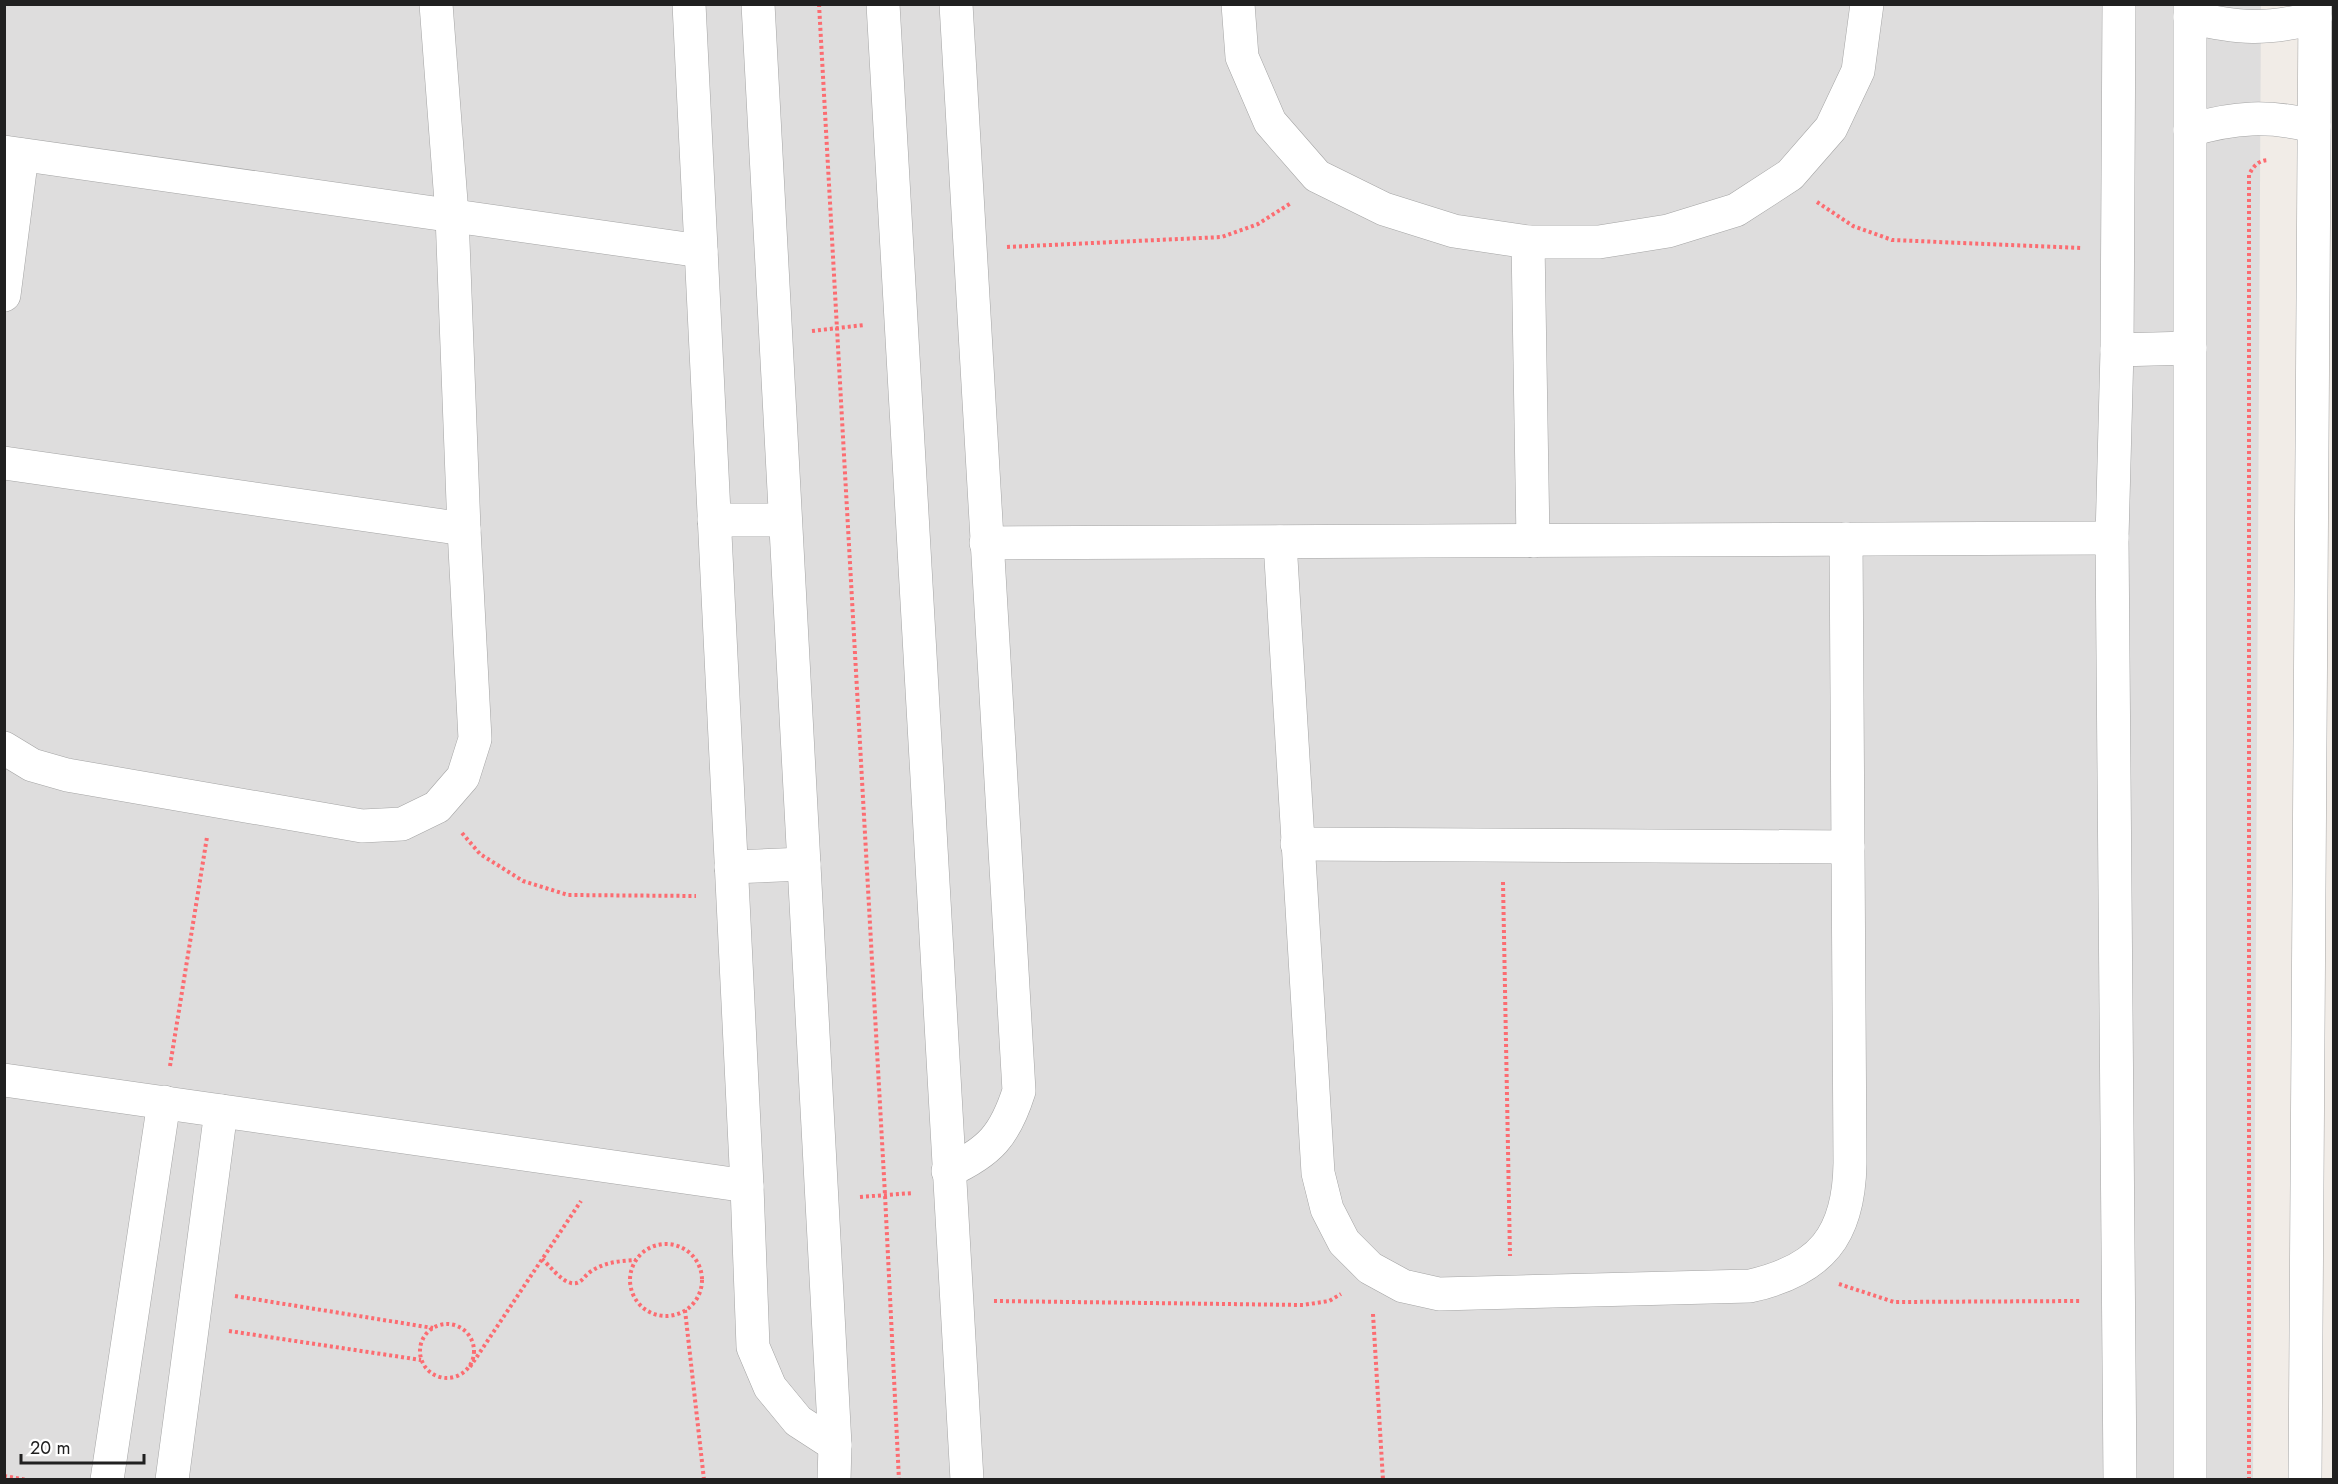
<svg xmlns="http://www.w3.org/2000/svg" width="2338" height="1484" font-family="Jost,sans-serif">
<rect width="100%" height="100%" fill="#f1ece7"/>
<polygon fill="#dedddd" points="5,5 2261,5 2253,1479 5,1480"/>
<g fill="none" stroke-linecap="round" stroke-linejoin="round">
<defs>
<g id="minor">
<polyline points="689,4 747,1186 753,1347 770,1387 798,1421 835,1445"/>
<polyline points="758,4 835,1445 834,1480"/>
<polyline points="883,4 967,1480"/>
<polyline points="1238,4 1242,57 1270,122 1317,176 1384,209 1454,231 1528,242 1599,242 1668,231 1736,210 1790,175 1831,128 1858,71 1867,4"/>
<polyline points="2119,4 2117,350 2112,538 2120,1480"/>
<path d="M 2190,17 C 2239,29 2266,30 2315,18"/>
<path d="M 2190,130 C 2235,117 2268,115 2314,126"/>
<polyline points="4,152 701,251"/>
<polyline points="1528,242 1533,541"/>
<polyline points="4,295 22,155"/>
<polyline points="2117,350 2190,348"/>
<polyline points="4,463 464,529"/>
<polyline points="714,520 785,520"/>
<path d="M 1280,542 L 1318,1173 L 1327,1209 L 1344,1242 L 1370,1268 L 1403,1286 L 1439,1294 L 1750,1286 C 1821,1270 1849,1236 1850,1163 L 1846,539"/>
<polyline points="986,543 2112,538"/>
<polyline points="4,748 32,765 67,775 362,826 402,824 437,807 463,777 475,739 464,529 452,215 436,4"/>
<polyline points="1297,844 1848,847"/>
<polyline points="731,867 804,864"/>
<polyline points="4,1080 747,1186"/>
<path d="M 948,1171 C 990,1152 1005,1135 1019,1091 L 956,4"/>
<polyline points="107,1480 164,1102"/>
<polyline points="172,1480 221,1111"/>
<polyline points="2190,1480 2190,4"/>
<polyline points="2305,1480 2315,4"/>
</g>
</defs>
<use href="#minor" stroke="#a4a4a4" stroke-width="34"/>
<g stroke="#fc6c71" stroke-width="4" stroke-dasharray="3 3" stroke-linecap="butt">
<polyline points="819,4 885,1195 899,1480"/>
<polyline points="1817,202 1853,226 1892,240 2081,248"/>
<polyline points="1007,247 1222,237 1258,224 1291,203"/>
<polyline points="812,331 864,325"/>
<polyline points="462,833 480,854 523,881 568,895 696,896"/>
<polyline points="1503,882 1510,1256"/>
<polyline points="170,1066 207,837"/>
<polyline points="860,1197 913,1193"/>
<circle cx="666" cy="1280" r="36"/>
<path d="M 542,1259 C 550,1266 561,1281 571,1283 C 581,1285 583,1277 590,1272 C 604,1262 620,1261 636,1260"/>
<polyline points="1839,1284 1894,1302 2081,1301"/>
<polyline points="235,1296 433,1328"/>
<polyline points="994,1301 1303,1305 1329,1301 1341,1294"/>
<polyline points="685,1310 704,1480"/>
<polyline points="1373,1314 1383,1480"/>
<circle cx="447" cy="1351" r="27"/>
<polyline points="229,1331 421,1360"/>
<polyline points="470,1367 581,1201"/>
<polyline points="4,1476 27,1480"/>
<path d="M 2249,1480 L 2249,175 C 2253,166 2259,160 2269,160"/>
</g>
<use href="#minor" stroke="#fff" stroke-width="33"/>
</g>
<rect width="2338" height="1484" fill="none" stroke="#202020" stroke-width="12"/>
<path d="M21 1454v9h123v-9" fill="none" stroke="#202020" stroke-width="3"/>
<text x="30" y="1454" font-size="18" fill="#202020" stroke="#ffffff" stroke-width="4.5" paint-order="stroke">20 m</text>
</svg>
